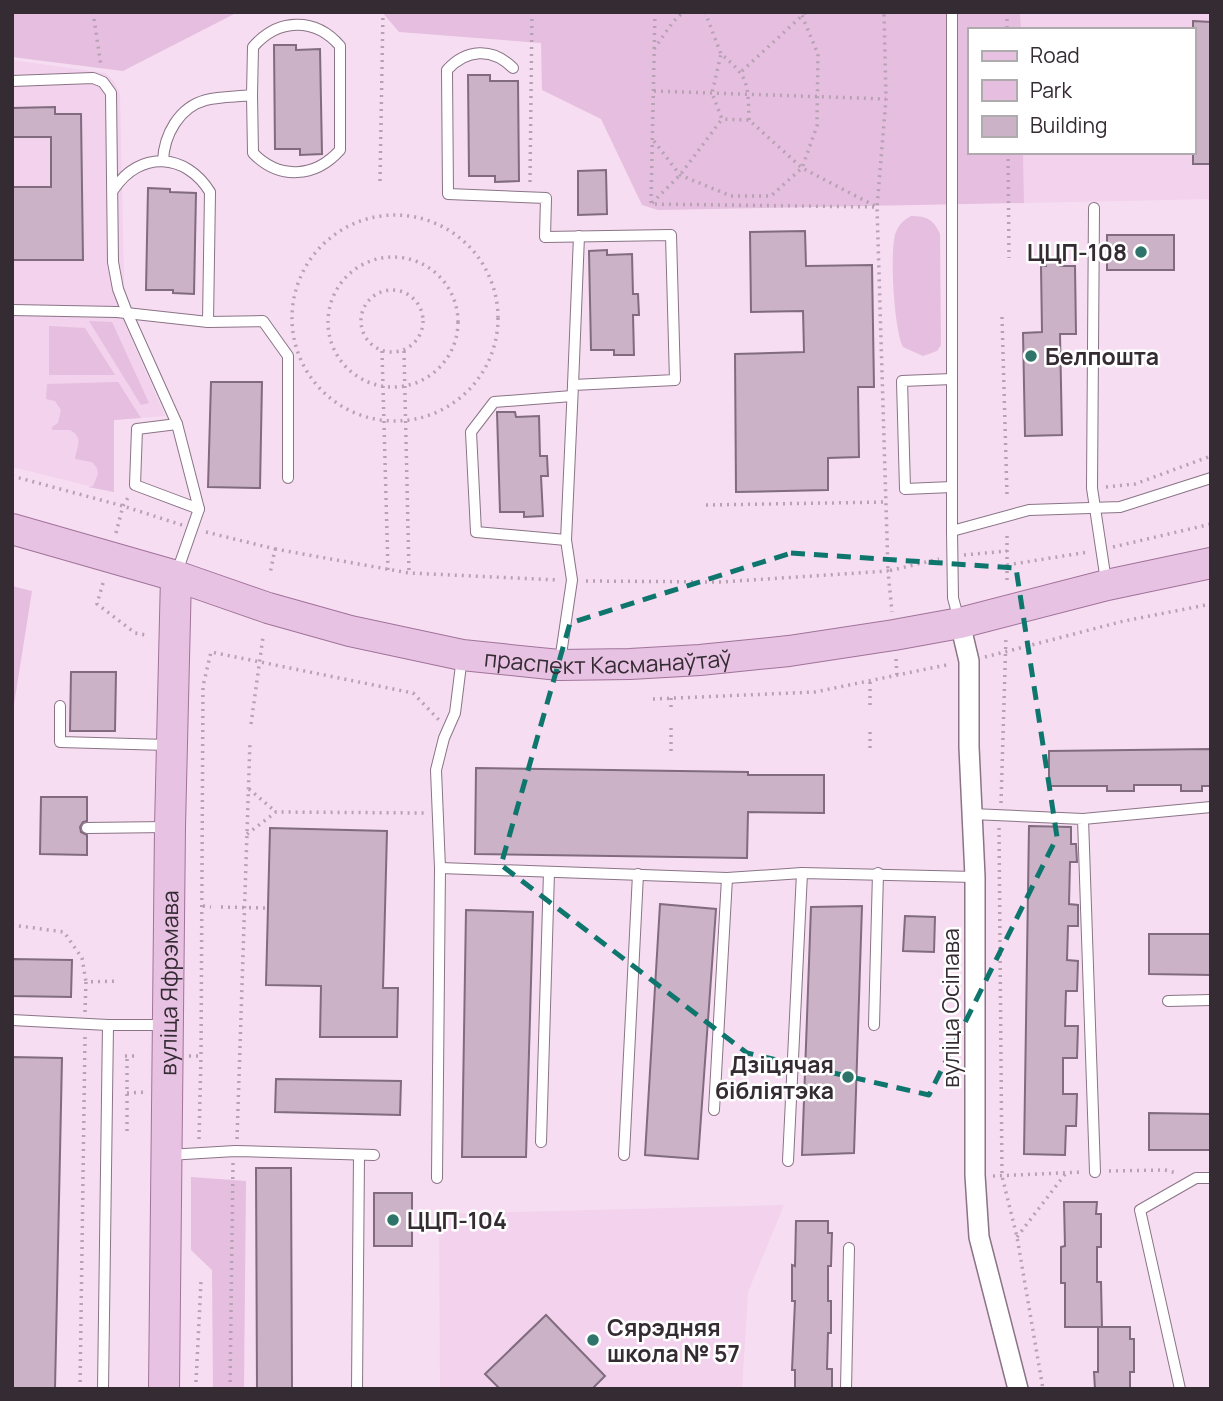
<svg xmlns="http://www.w3.org/2000/svg" width="1223" height="1401" font-family="Manrope,sans-serif">
<rect width="100%" height="100%" fill="#f6ddf2"/>
<g fill="#f2d2ed">
<polygon points="1020,12 1211,12 1211,199 1024,203 1023,152 1193,152 1193,30 1021,30"/>
<polygon points="12,60 105,73 114,81 120,94 125,324 165,416 114,420 114,492 12,467"/>
<polygon points="784,1205 748,1292 742,1389 440,1389 439,1214"/>
</g>
<g fill="#e6bedf">
<polygon points="12,12 238,12 123,71 12,57"/>
<polygon points="382,12 1020,12 1021,30 969,30 969,152 1023,152 1024,203 658,210 642,205 601,119 542,90 541,43 399,32"/>
<path d="M 911,216 C 927,216 934,220 940,234 L 941,345 L 937,351 L 923,356 L 903,347 C 894,330 889,249 896,232 C 899,224 904,220 911,216 Z"/>
<polygon points="89,321 112,322 149,403 141,405"/>
<polygon points="49,326 85,328 115,375 49,375"/>
<path d="M 118,382 L 141,418 L 114,420 L 114,492 L 88,487 L 93,486 L 98,474 L 97,468 L 92,462 L 75,459 C 76,448 85,438 70,430 L 52,430 L 52,427 L 58,423 L 61,410 L 55,401 L 46,399 L 47,384 Z"/>
<polygon points="12,586 32,591 12,717"/>
<polygon points="191,1177 246,1181 244,1389 213,1389 212,1270 191,1250"/>
</g>
<g fill="#cbb2c6" stroke="#816b7e" stroke-width="2">
<polygon points="1193,21 1211,22 1211,164 1193,164"/>
<polygon points="274,45 296,45 296,50 320,49 322,154 300,155 300,149 275,149"/>
<polygon points="468,75 490,75 490,81 518,81 519,181 495,182 495,176 469,176"/>
<polygon points="55,107 55,114 81,114 83,260 12,260 12,187 51,187 51,137 12,137 12,108"/>
<polygon points="606,170 607,214 578,215 578,171"/>
<polygon points="148,188 170,189 170,192 196,193 194,294 173,293 173,290 146,290"/>
<polygon points="805,231 806,266 872,265 874,387 858,387 859,457 828,458 828,490 736,492 735,354 804,352 803,311 751,312 750,232"/>
<rect x="1107" y="235" width="67" height="35"/>
<polygon points="607,250 607,255 632,254 633,294 638,294 639,315 633,315 634,355 614,355 614,350 591,350 589,251"/>
<polygon points="1045,257 1060,257 1060,266 1075,266 1076,334 1060,334 1062,435 1025,436 1023,333 1042,332 1041,266 1046,266"/>
<polygon points="211,382 262,382 260,488 208,487"/>
<polygon points="497,412 515,412 516,417 539,416 540,456 547,456 548,476 541,476 543,516 524,517 524,512 500,512"/>
<polygon points="71,672 116,672 115,731 70,731"/>
<polygon points="1211,749 1211,786 1202,786 1202,791 1181,791 1181,785 1134,785 1134,791 1107,791 1107,786 1049,786 1049,751"/>
<polygon points="476,768 748,772 748,775 824,775 824,813 748,812 747,858 475,854"/>
<polygon points="41,797 87,797 87,821 83,822 80,827 81,832 87,835 87,855 40,854"/>
<polygon points="1029,826 1071,827 1071,844 1076,844 1077,862 1070,862 1069,904 1078,905 1078,926 1068,926 1067,960 1078,961 1077,991 1066,991 1065,1026 1078,1026 1077,1058 1063,1058 1063,1094 1077,1094 1076,1126 1066,1126 1065,1155 1024,1154"/>
<polygon points="270,828 387,831 383,988 398,988 397,1037 320,1037 321,986 266,985"/>
<polygon points="660,904 716,909 698,1159 645,1155"/>
<polygon points="862,906 854,1153 802,1155 811,907"/>
<polygon points="466,910 533,912 526,1157 462,1157"/>
<polygon points="905,916 935,917 934,952 903,951"/>
<polygon points="1149,934 1211,934 1211,975 1149,974"/>
<polygon points="12,959 72,960 71,997 12,996"/>
<polygon points="12,1057 62,1058 55,1389 12,1389"/>
<polygon points="276,1079 401,1081 400,1115 275,1112"/>
<polygon points="1149,1113 1211,1114 1211,1150 1149,1150"/>
<polygon points="256,1168 291,1168 292,1389 257,1389"/>
<rect x="374" y="1193" width="38" height="53"/>
<polygon points="1064,1202 1097,1202 1096,1214 1101,1214 1101,1247 1097,1247 1097,1282 1101,1282 1102,1327 1065,1327 1065,1283 1061,1283 1061,1247 1065,1246"/>
<polygon points="796,1221 828,1221 828,1233 832,1233 831,1266 828,1266 828,1301 831,1301 831,1333 828,1333 827,1369 832,1369 832,1389 795,1389 795,1370 792,1370 795,1301 792,1301 792,1265 795,1266"/>
<polygon points="546,1315 605,1376 592,1389 500,1389 485,1374"/>
<polygon points="1098,1327 1130,1327 1130,1339 1134,1339 1134,1372 1130,1372 1130,1389 1095,1389 1094,1372 1098,1372"/>
</g>
<g fill="none" stroke-linecap="round" stroke-linejoin="round">
<defs>
<g id="service">
<polyline points="952,12 952,531 953,598 959,620"/>
<path d="M 513,68 C 492,47 466,49 447,70 L 448,194 L 546,198 L 545,237 L 671,235 L 675,380 L 573,385 L 566,540 L 572,580 L 560,661"/>
<polyline points="12,81 93,78 103,82 111,93 113,262 118,289 128,315 177,424 199,509 177,572"/>
<path d="M 163,161 C 164,135 179,107 206,100 C 221,96 237,97 252,95 L 253,47 C 278,18 315,17 340,46 L 340,150 C 315,178 279,180 253,153 L 252,95"/>
<path d="M 114,189 C 140,150 186,153 210,192 L 208,322"/>
<polyline points="1094,208 1092,488 1106,581"/>
<polyline points="12,310 117,312 208,322 263,321 288,356 288,478"/>
<polyline points="952,379 902,381 905,489 952,487"/>
<polyline points="573,385 579,236"/>
<polyline points="177,424 137,429 135,485 199,509"/>
<polyline points="952,531 1029,510 1120,507 1211,478"/>
<polyline points="566,540 476,532 471,432 494,402 572,396"/>
<polyline points="60,706 60,742 168,745"/>
<polyline points="972,814 1083,819 1095,1172"/>
<polyline points="1083,819 1211,807"/>
<polyline points="87,828 167,827"/>
<polyline points="440,868 727,878 802,873 975,877"/>
<polyline points="1168,1001 1211,1000"/>
<polyline points="12,1020 108,1025"/>
<polyline points="874,1025 878,873"/>
<polyline points="714,1110 727,878"/>
<polyline points="541,1142 549,872"/>
<polyline points="168,1155 235,1151 374,1155"/>
<polyline points="624,1155 638,874"/>
<polyline points="788,1161 802,873"/>
<polyline points="437,1178 440,868 436,770 444,738 455,713 462,657"/>
<polyline points="103,1389 108,1025 163,1025"/>
<polyline points="357,1389 359,1155"/>
<polyline points="846,1389 849,1248"/>
<polyline points="1180,1389 1140,1210 1196,1178 1211,1178"/>
</g>
<polyline id="minor" points="960,623 969,661 969,747 975,877 975,1175 979,1237 1018,1389"/>
<g id="primary">
<path id="s1" d="M 12,529 L 176,576 L 268,608 L 350,631 L 462,655 L 559,665 L 630,664 L 700,660 L 789,651 L 894,635 L 960,623 L 1107,585 L 1211,563"/>
<path id="s2" d="M 164,1389 L 170,827 L 176,576"/>
</g>
</defs>
<use href="#service" stroke="#8a7486" stroke-width="12"/>
<use href="#minor" stroke="#8a7486" stroke-width="22"/>
<use href="#primary" stroke="#a07399" stroke-width="32"/>
<g stroke="#b6a2b3" stroke-width="3.5" stroke-dasharray="2 5" stroke-linecap="butt">
<polyline points="93,12 101,66"/>
<polyline points="655,12 651,204 877,207 886,99 884,12"/>
<polyline points="705,12 721,54"/>
<polyline points="1007,12 1007,30"/>
<polyline points="654,49 673,22 683,12"/>
<polyline points="742,71 806,12"/>
<polyline points="654,91 886,99"/>
<path d="M 749,120 C 748,84 749,77 721,54 L 712,93 L 722,119 L 749,120 L 802,168 L 877,207 L 888,571 L 939,559"/>
<polyline points="654,141 680,175 731,196 771,196 802,168 817,126 818,54 802,16 797,12"/>
<polyline points="1008,152 1009,258"/>
<polyline points="380,181 383,12"/>
<polyline points="530,182 532,12"/>
<polyline points="652,203 680,175 722,119"/>
<circle cx="395" cy="318" r="103"/>
<circle cx="393" cy="322" r="65"/>
<circle cx="392" cy="321" r="31"/>
<polyline points="1002,317 1007,495"/>
<polyline points="382,351 388,570"/>
<polyline points="404,351 409,573"/>
<polyline points="12,476 123,506 182,525"/>
<polyline points="1106,487 1135,484 1211,456"/>
<polyline points="706,505 887,502"/>
<polyline points="206,532 275,549 270,574"/>
<polyline points="116,533 123,506 129,496"/>
<polyline points="1007,536 1007,583"/>
<polyline points="1113,547 1211,524"/>
<polyline points="275,549 409,573 558,580"/>
<polyline points="964,555 1007,551"/>
<polyline points="1007,565 1088,552"/>
<polyline points="586,581 721,582 888,571 892,612"/>
<polyline points="103,583 97,604 135,633 146,635"/>
<polyline points="985,657 1124,621 1211,604"/>
<polyline points="896,659 897,676"/>
<polyline points="870,682 870,708"/>
<polyline points="671,698 671,711"/>
<polyline points="653,699 815,692 951,664"/>
<polyline points="251,724 263,637"/>
<polyline points="870,748 870,727"/>
<polyline points="671,751 671,728"/>
<polyline points="249,789 276,812"/>
<polyline points="1001,803 1006,636"/>
<polyline points="999,828 1002,1176 1017,1237 1043,1389"/>
<polyline points="247,834 276,812 424,813"/>
<polyline points="203,906 211,907"/>
<polyline points="221,907 268,908"/>
<polyline points="12,925 64,932 82,958 86,982"/>
<polyline points="85,1012 86,982 118,981"/>
<polyline points="125,1056 137,1056"/>
<polyline points="189,1056 201,1056 203,686 211,652 413,693 439,720"/>
<polyline points="127,1093 146,1092"/>
<polyline points="127,1131 127,1056"/>
<polyline points="199,1139 201,1056"/>
<polyline points="237,1139 250,741"/>
<polyline points="1109,1171 1165,1170 1177,1173"/>
<polyline points="993,1176 1083,1172"/>
<polyline points="1017,1237 1066,1173"/>
<polyline points="196,1382 201,1281"/>
<polyline points="80,1389 85,1037"/>
<polyline points="230,1389 233,1163"/>
</g>
<use href="#service" stroke="#fff" stroke-width="10"/>
<use href="#minor" stroke="#fff" stroke-width="19"/>
<use href="#primary" stroke="#e8c2e3" stroke-width="30"/>
</g>
<path fill="none" stroke="#0f766e" stroke-width="5" stroke-dasharray="14 9" stroke-linejoin="round" d="M 791,553 L 1016,568 L 1057,837 L 929,1095 L 747,1053 L 501,865 L 570,623 Z"/>
<g fill="#2f746a" stroke="#fff" stroke-width="2.5">
<circle cx="1141" cy="252" r="7"/>
<circle cx="1031" cy="356" r="7"/>
<circle cx="848" cy="1077" r="7"/>
<circle cx="393" cy="1220" r="7"/>
<circle cx="593" cy="1340" r="7"/>
</g>
<g text-anchor="middle" dominant-baseline="central" stroke-width="5" stroke-linejoin="round" paint-order="stroke">
<g font-size="23" font-weight="bold" fill="#352b33" stroke="#fff" text-anchor="start">
<text x="1127" y="252" text-anchor="end">ЦЦП-108</text>
<text x="1045" y="356">Белпошта</text>
<text x="834" y="1064" text-anchor="end">Дзіцячая<tspan x="834" dy="26">бібліятэка</tspan></text>
<text x="407" y="1220">ЦЦП-104</text>
<text x="607" y="1327">Сярэдняя<tspan x="607" dy="26">школа № 57</tspan></text>
</g>
<g font-size="23" fill="#352b33" stroke="#fff">
<text stroke="none"><textPath href="#s1" startOffset="614">праспект Касманаўтаў</textPath></text>
<text stroke="none"><textPath href="#s2" startOffset="406">вуліца Яфрэмава</textPath></text>
<text transform="translate(950 1008) rotate(-90)">вуліца Осіпава</text>
</g>
</g>
<rect width="1223" height="1401" fill="none" stroke="#352b33" stroke-width="28"/>
<rect x="968" y="28" width="228" height="126" fill="#ffffff" stroke="#aeaaad" stroke-width="2"/>
<rect x="982" y="51" width="35" height="10" fill="#e8c2e3" stroke="#aeaaad" stroke-width="2"/>
<text x="1030" y="63" font-size="21" fill="#352b33">Road</text>
<rect x="982" y="80" width="35" height="21" fill="#e6bedf" stroke="#aeaaad" stroke-width="2"/>
<text x="1030" y="98" font-size="21" fill="#352b33">Park</text>
<rect x="982" y="116" width="35" height="21" fill="#cbb2c6" stroke="#aeaaad" stroke-width="2"/>
<text x="1030" y="133" font-size="21" fill="#352b33">Building</text>
</svg>
